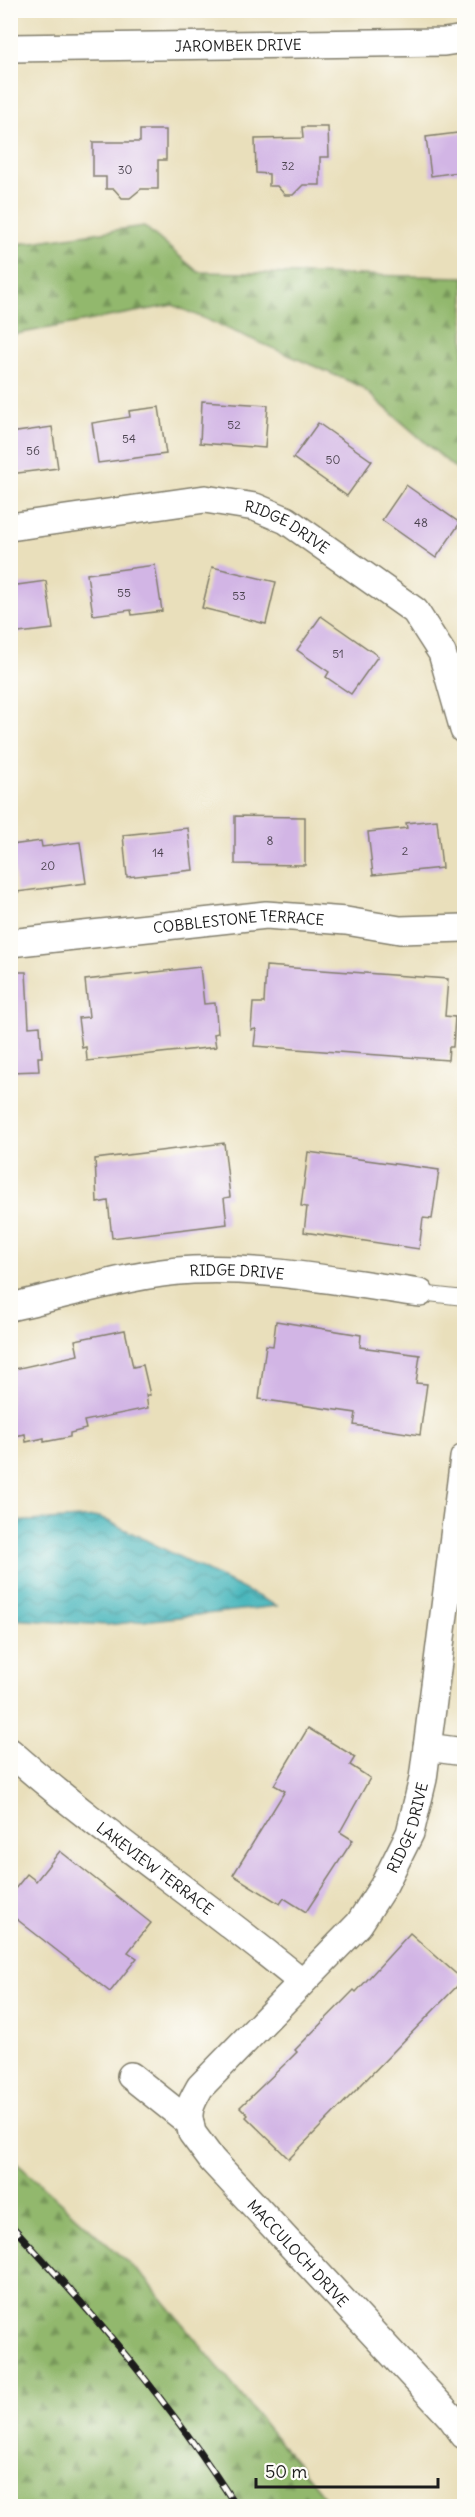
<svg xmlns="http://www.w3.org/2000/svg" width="475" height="2517" font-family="Delius,sans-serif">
<defs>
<pattern id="forest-firs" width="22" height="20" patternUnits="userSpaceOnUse" patternTransform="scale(1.5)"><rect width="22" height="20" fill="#92b86d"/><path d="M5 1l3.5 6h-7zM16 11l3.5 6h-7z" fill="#769559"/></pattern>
<pattern id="water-waves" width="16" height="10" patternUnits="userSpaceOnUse" patternTransform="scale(1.5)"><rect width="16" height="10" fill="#46b6bc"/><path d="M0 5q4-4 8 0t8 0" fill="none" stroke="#3a9398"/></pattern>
</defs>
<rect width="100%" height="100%" fill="#fdfcf7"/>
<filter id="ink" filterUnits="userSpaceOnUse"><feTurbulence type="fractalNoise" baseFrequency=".0167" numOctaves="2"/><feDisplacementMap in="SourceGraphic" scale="12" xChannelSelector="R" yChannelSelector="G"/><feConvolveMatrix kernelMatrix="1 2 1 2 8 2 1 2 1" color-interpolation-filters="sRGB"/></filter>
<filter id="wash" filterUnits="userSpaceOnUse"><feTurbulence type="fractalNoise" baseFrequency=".008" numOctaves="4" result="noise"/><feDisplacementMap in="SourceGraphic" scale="24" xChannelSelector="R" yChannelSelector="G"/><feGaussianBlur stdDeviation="1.35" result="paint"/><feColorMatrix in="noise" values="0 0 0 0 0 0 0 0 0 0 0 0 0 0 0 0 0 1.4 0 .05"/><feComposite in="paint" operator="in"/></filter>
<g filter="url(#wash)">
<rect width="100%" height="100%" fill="#e9dfbb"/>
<g fill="url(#forest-firs)" stroke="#576a44" stroke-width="1.5">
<polygon points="144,226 198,272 464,277 464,476 360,386 173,305 11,335 11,245"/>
<polygon points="11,2158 145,2278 332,2506 11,2506"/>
</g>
<polygon fill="url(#water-waves)" stroke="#31696c" stroke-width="1.5" points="100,1517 277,1606 107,1625 11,1619 11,1522"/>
<g id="blocks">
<g fill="#d2b5e5">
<polygon points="302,127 328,127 329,157 320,157 320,185 303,185 293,195 285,195 277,186 269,186 269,174 256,173 255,139 303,138"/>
<polygon points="140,130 166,130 166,160 158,160 158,189 141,189 130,198 122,198 114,189 106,189 106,177 93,177 93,142 140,142"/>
<polygon points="465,132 465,171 431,176 426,137"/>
<polygon points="202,401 268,405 265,448 200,443"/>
<polygon points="159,407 166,454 98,463 92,423 130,417 129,411"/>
<polygon points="318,423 372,461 347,496 293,458"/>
<polygon points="52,427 58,468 10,474 10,433"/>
<polygon points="406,485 460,523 436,558 382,520"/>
<polygon points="155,565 162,611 132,615 131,610 93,615 87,574"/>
<polygon points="212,567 276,582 266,624 202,608"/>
<polygon points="46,581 53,629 10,634 10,586"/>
<polygon points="321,616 378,656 351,694 326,677 329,672 297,650"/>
<polygon points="235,816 305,817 305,865 235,864"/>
<polygon points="437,820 442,868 373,875 368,832 407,828 406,823"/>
<polygon points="188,828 193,870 127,877 123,835"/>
<polygon points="41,841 42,847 80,842 86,883 17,892 11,845"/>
<polygon points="266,966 448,979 445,1016 455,1017 453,1047 449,1047 448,1060 254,1046 256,1029 251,1030 253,1003 264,1003"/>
<polygon points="200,967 204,1004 215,1003 218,1033 214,1034 216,1047 87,1061 86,1047 82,1048 78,1018 89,1017 85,980"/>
<polygon points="10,972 26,972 29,1027 40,1026 42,1057 38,1057 39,1071 10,1072"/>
<polygon points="224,1143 230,1197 224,1198 227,1224 112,1238 108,1201 97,1203 95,1159"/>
<polygon points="308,1152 439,1170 432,1219 423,1218 419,1249 304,1232 307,1207 301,1206"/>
<polygon points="276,1321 361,1335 360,1347 420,1355 416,1383 427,1384 420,1435 354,1425 356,1413 259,1399 266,1345 273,1346"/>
<polygon points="125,1330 133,1367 143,1365 150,1395 146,1395 148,1408 84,1421 86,1429 70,1433 70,1437 44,1442 44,1438 26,1442 25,1434 10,1437 10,1370 78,1355 75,1340"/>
<polygon points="308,1728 355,1757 350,1765 370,1778 340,1832 353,1840 306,1912 284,1898 280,1904 233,1875 285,1791 274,1785"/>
<polygon points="60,1851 151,1923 128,1952 137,1958 110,1992 10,1914 10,1895 27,1874 36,1881"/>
<polygon points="410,1933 463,1980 289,2159 246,2117 248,2115 240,2107 288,2061 297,2052 295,2050 354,1990 356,1992"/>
</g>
</g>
</g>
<g filter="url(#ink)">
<use href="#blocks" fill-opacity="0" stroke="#827e6c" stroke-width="1.5"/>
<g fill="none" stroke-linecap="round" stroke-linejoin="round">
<defs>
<polyline id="lane" points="420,1293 464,1298"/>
<g id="street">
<path id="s1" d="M 10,48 L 444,42 L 464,39"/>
<path id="s2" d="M 10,527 L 205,499 L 255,507 L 286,520 L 415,611 L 442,653 L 464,730"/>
<path id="s3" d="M 10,943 L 266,915 L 346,921 L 400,930 L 464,928"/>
<path id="s4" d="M 10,1307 C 70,1294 132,1273 193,1270 C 265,1266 348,1283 420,1293"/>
<polyline points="427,1747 464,1752"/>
<path id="s5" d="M 10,1752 C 103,1834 206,1902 301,1981"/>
<path id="s6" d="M 131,2076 L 190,2123 L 192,2133 L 212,2160 L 451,2417 L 464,2435"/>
<path id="s7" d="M 190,2123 C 186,2110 194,2098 200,2087 L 359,1924 L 384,1885 L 410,1833 L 423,1779 L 464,1458"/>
</g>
</defs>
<use href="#lane" stroke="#827e6c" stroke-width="16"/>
<use href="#street" stroke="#827e6c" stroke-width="30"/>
<use href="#lane" stroke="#fff" stroke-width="14"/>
<use href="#street" stroke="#fff" stroke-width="27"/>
<defs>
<path id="rail" d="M 10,2224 C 92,2312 172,2405 236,2506"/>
</defs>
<use href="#rail" stroke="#1c1c1c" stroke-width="7"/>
<use href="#rail" stroke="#fdfcf7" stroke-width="4.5" stroke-dasharray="14" stroke-linecap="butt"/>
</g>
</g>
<g text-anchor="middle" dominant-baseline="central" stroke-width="4.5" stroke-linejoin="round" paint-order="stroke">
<g font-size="12" fill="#4a424e">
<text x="288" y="165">32</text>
<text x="125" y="169">30</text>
<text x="234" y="424">52</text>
<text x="129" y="438">54</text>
<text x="33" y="450">56</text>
<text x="333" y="459">50</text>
<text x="421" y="522">48</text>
<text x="124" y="592">55</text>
<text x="239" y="595">53</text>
<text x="338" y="653">51</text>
<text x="270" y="840">8</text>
<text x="405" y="850">2</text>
<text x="158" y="852">14</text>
<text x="48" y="865">20</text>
</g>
<g font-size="15" fill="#1c1c1c" stroke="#fdfcf7">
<text stroke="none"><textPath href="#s1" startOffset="228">JAROMBEK DRIVE</textPath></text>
<text stroke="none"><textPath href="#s2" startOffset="285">RIDGE DRIVE</textPath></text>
<text stroke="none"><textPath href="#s3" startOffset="230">COBBLESTONE TERRACE</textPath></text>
<text stroke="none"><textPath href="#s4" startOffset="231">RIDGE DRIVE</textPath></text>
<text stroke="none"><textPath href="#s7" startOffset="375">RIDGE DRIVE</textPath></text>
<text stroke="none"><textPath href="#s5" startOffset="186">LAKEVIEW TERRACE</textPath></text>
<text stroke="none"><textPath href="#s6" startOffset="246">MACCULOCH DRIVE</textPath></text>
</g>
</g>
<rect width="475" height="2517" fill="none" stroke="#fdfcf7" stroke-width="36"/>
<path d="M256 2478v9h182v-9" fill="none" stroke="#1c1c1c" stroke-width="3"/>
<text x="265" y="2478" font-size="18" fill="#1c1c1c" stroke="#fdfcf7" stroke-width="4.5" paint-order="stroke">50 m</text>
</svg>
